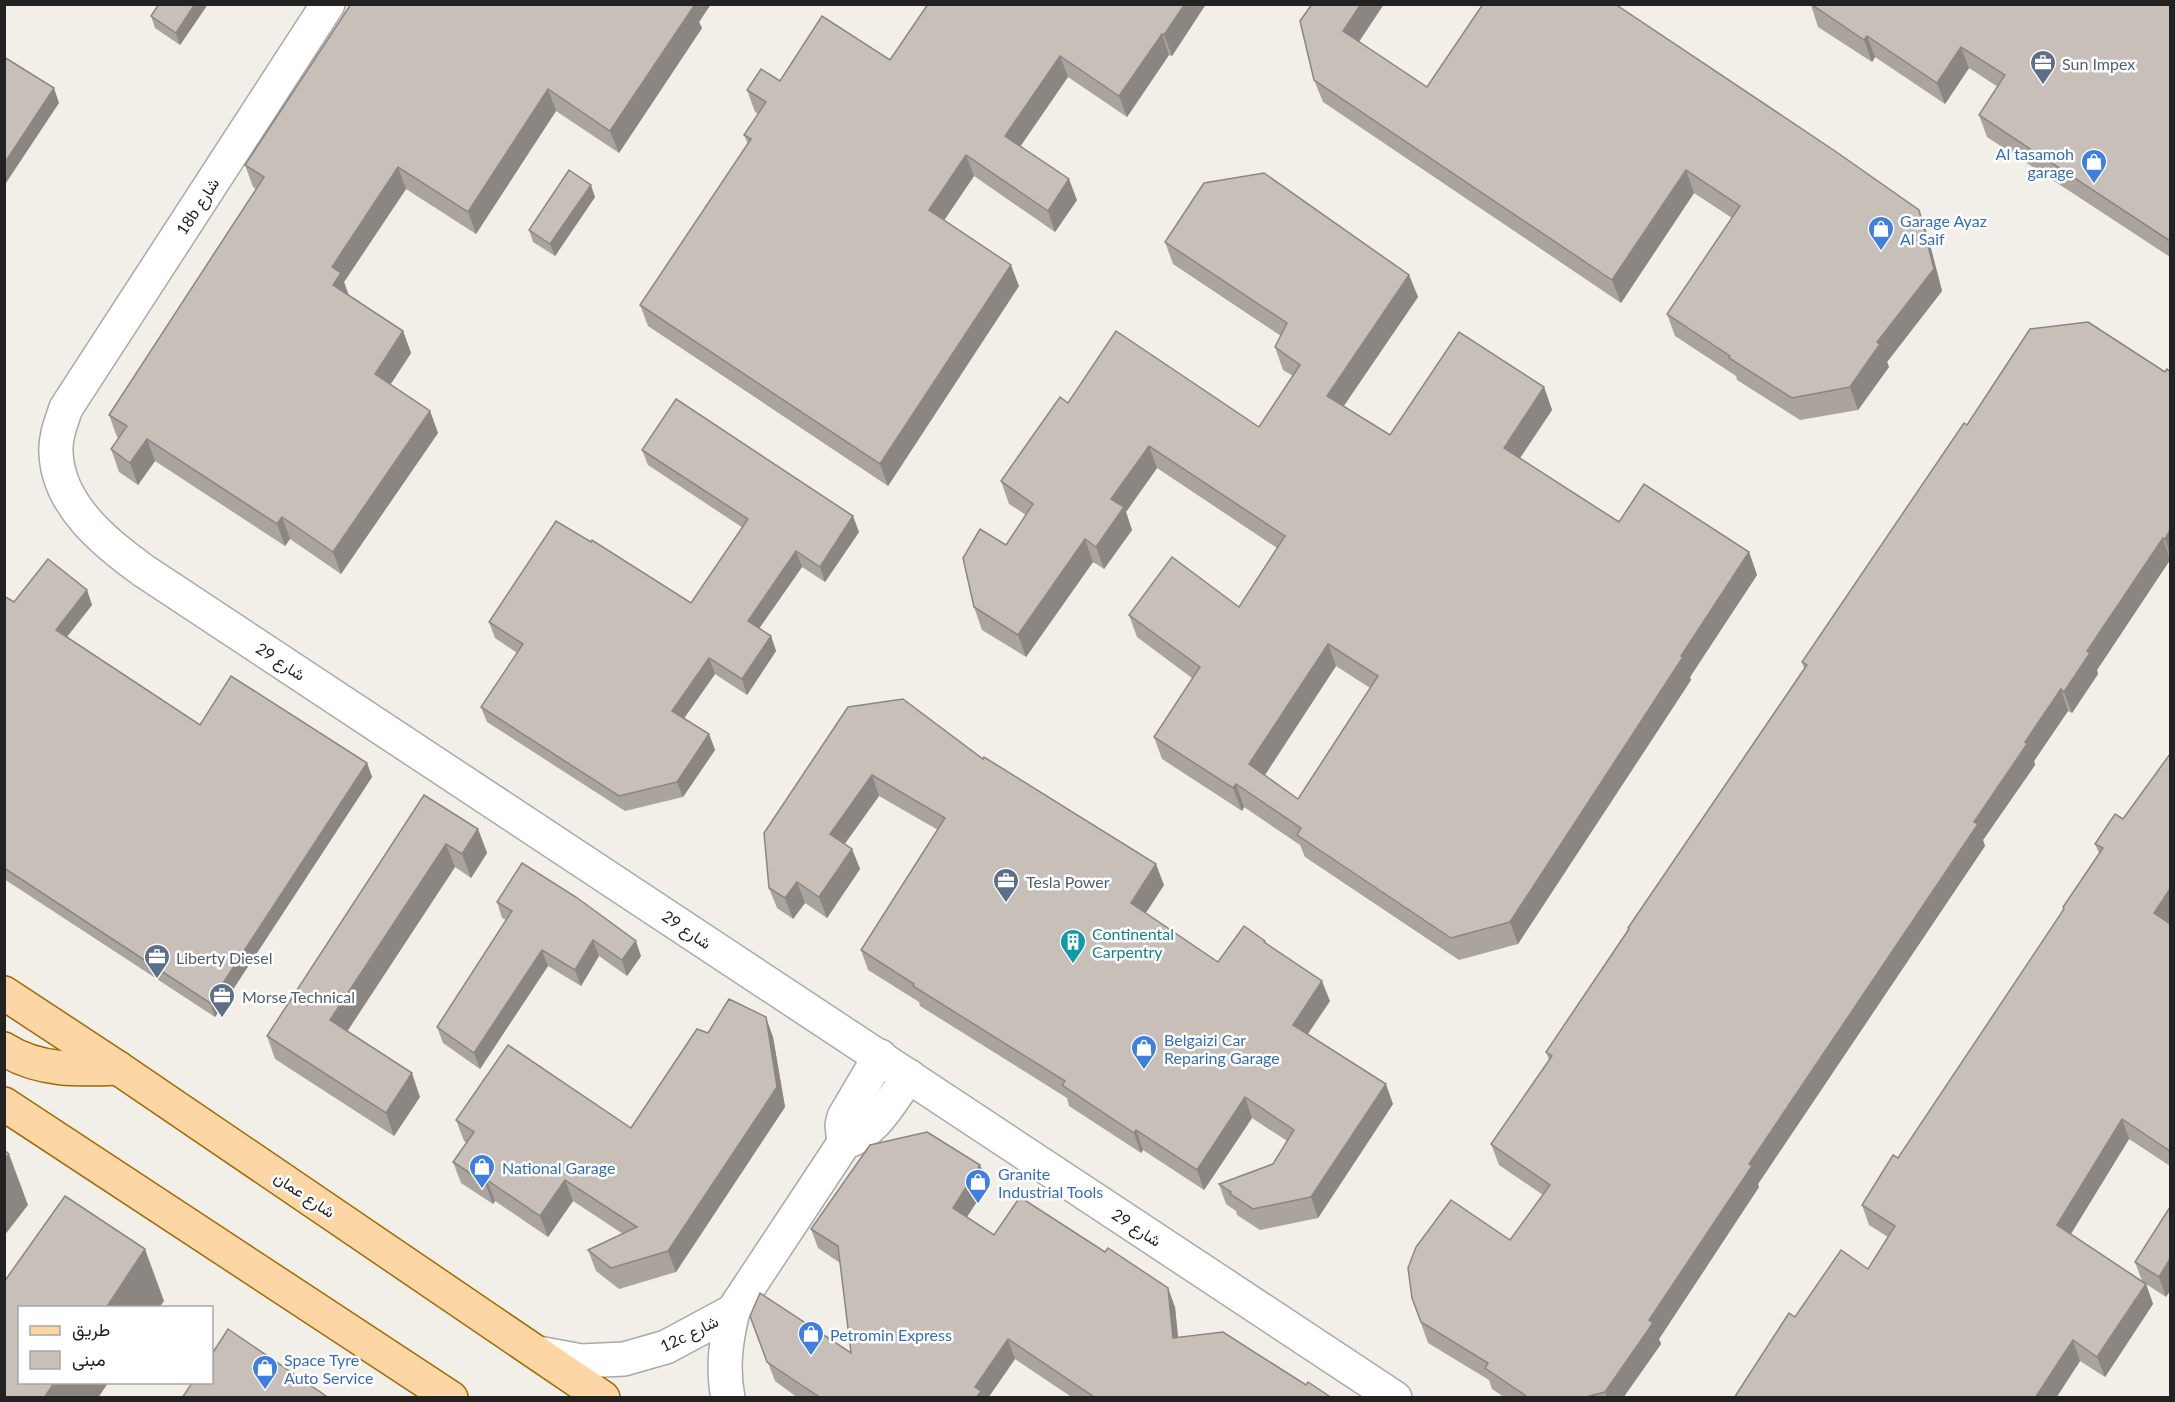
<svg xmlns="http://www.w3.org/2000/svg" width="2175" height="1402" font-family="Lato,Vazirmatn,sans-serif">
<rect width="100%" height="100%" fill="#f2efe9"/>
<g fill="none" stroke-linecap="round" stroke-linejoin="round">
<defs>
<g id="street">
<path d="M 328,4 L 66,408 C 61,423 55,437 56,453 C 58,505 105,543 144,571 L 1395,1398"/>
<polyline points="844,1143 842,1125 844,1117 880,1056"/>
<polyline points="538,1353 581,1361 624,1359 666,1347 733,1311"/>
<path d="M 728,1398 C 722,1368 726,1340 733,1311 L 844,1143 C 876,1132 890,1102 909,1076"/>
</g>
<g id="primary">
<polyline points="4,993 118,1068 603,1398"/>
<path d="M 4,1049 C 38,1071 80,1070 118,1068"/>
<polyline points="4,1104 451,1398"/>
</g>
</defs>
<use href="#street" stroke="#a9a9a9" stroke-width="36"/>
<use href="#primary" stroke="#a06b00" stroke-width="36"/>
<use href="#street" stroke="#fff" stroke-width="33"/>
<use href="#primary" stroke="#fcd6a4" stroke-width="33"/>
</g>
<g fill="#aba49e" fill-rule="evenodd">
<polygon points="159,4 208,4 180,45 155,28 151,16"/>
<polygon points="351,4 711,4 699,22 702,28 619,153 556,111 476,234 406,189 344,282 349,296 403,331 411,353 390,385 430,411 438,433 341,574 290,539 285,546 155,461 138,485 119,472 111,449 119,438 117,437 109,415 256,189 253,187 245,165"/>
<polygon points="928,4 1206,4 1172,56 1169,55 1127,117 1068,77 1020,146 1077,200 1055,232 974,176 944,220 1019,286 888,486 648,326 640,305 748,144 744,135 758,114 755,112 747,90 780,81 890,60"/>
<polygon points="1384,4 1359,42 1427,87 1927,233 1942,291 1887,362 1889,367 1858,410 1800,420 1737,380 1736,376 1675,336 1667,314 1732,218 1694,193 1621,303 1323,102 1314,80"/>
<polygon points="2170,4 2170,257 1987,137 1979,115 1998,87 1969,68 1945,104 1875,57 1872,62 1818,27 1811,5"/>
<polygon points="595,197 555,256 533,242 529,230"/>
<path d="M 1165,242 L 1409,275 L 1418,297 L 1343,406 L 1390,435 L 1544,387 L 1552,410 L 1520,458 L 1619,522 L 1749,552 L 1757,575 L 1690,677 L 1691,680 L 1518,944 L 1459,960 L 1305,857 L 1300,845 L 1244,807 L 1242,811 L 1162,759 L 1154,737 L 1192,678 L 1137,637 L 1129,615 L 1239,607 L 1277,548 L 1157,468 L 1126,512 L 1132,530 L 1104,569 L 1093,562 L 1026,657 L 982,630 L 974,607 L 1006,545 L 1026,515 L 1009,504 L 1001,481 L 1068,403 L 1259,427 L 1293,376 L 1283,370 L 1275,347 L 1281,336 L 1173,264 ZM 1336,666 L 1370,688 L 1298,799 L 1265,775 Z"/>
<polygon points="2165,372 2170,372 2170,560 2097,670 2098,674 2072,713 2068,711 2034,761 2035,765 1983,840 1985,846 1758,1184 1759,1187 1659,1339 1661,1344 1623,1398 1505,1398 1492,1389 1489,1380 1428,1343 1412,1298 1510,1240 1543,1195 1499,1165 1491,1144 1549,1060 1546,1052 1628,930 1628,928 1804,668 1802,662 1967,425"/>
<polygon points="642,450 859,532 825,582 802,567 759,628 771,636 776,651 747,695 715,674 684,718 709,734 715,750 683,797 625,811 487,722 481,707 517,653 495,638 489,622 691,603 743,528 648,465"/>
<polygon points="87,590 92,605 67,637 200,725 367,763 372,777 215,1017 4,879 4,596 14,602"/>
<polygon points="848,707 983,759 1164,885 1146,913 1218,962 1266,944 1330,1001 1308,1034 1393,1104 1318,1218 1260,1230 1237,1215 1236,1211 1226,1204 1219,1184 1273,1164 1287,1141 1252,1118 1204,1190 1143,1150 1141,1153 1069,1106 1067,1098 920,1006 919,1002 868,970 861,950 938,830 879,796 845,844 852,849 860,869 827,918 805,903 793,919 777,908 769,888"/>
<polygon points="2170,754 2170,920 2168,923 2170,924 2170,1166 2129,1139 2071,1234 2142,1281 2135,1262 2170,1207 2166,1297 2146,1284 2153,1304 2105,1377 2080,1361 2056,1398 1734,1398 1795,1317 1868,1269 1888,1237 1869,1225 1862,1205 1898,1158 2063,910 2063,907 2099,853 2095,844 2123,819"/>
<polygon points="424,795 478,829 487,853 471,878 455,867 347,1031 420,1097 394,1136 275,1059 267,1036"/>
<polygon points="497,902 641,956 627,976 599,956 581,986 548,966 480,1069 443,1043 437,1027 506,920 502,918"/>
<polygon points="708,1033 773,1037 785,1107 676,1272 619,1289 596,1271 588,1250 623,1234 573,1201 548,1237 495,1201 493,1204 461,1183 453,1162 467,1143 464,1141 456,1120 631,1128"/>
<polygon points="980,1165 988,1185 967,1217 994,1235 1175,1307 1178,1337 1306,1385 1332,1398 1073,1398 1015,1359 988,1398 798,1398 775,1381 750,1316 851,1353 840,1263 818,1248 811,1229"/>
</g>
<g fill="#8b8681">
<polygon points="195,4 208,4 180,45 176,33"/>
<polygon points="689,4 711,4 699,22 702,28 619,153 610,131"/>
<polygon points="1185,4 1206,4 1172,56 1164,35"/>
<polygon points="1361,4 1384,4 1351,53 1343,31"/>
<polygon points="1162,34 1169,55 1127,117 1119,96"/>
<polygon points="1867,36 1875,57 1872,62 1864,40"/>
<polygon points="1961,47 1969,68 1945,104 1937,83"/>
<polygon points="1060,56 1068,77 1013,157 1005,136"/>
<polygon points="54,88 59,103 4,186 4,164"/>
<polygon points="548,89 556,111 476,234 468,212"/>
<polygon points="966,155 974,176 937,231 929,210"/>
<polygon points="398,167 406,189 344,282 349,296 333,285 332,267"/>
<polygon points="1686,170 1694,193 1621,303 1612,280"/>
<polygon points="1069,179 1077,200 1055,232 1048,211"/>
<polygon points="591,185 595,197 555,256 550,244"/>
<polygon points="1919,210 1927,233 1942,291 1887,362 1889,367 1858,410 1850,387 1877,342"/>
<polygon points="1011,265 1019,286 888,486 880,464"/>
<polygon points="1409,275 1418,297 1335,419 1327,396"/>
<polygon points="403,331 411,353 383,396 375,374"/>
<polygon points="1544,387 1552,410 1512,470 1504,448"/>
<polygon points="430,411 438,433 341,574 333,552"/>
<polygon points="147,439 155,461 138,485 130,463"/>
<polygon points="1149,446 1157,468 1126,512 1132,530 1104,569 1096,547 1111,499"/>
<polygon points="853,516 859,532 825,582 820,567"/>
<polygon points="282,517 290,539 285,546 277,524"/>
<polygon points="2170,530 2170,555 2165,539"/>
<polygon points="2163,538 2170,560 2097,670 2098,674 2072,713 2064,692 2087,651"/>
<polygon points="1085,539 1093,562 1026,657 1018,635"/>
<polygon points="796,551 802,567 754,636 748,621"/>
<polygon points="1749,552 1757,575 1690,677 1691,680 1518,944 1510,922 1681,656"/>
<polygon points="87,590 92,605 61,644 56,630"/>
<polygon points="771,636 776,651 747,695 742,679"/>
<polygon points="1328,644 1336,666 1257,787 1249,764"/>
<polygon points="709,658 715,674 678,727 672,711"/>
<polygon points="2061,689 2068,711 2034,761 2035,765 1983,840 1985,846 1758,1184 1759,1187 1659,1339 1661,1344 1623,1398 1607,1398 1605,1392 1649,1320 1749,1164 2025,742"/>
<polygon points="709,734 715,750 683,797 677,782"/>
<polygon points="367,763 372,777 215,1017 210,1003"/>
<polygon points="872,775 879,796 837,854 830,834"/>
<polygon points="1236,784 1244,807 1242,811 1233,788"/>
<polygon points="478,829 487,853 471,878 462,854"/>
<polygon points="446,844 455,867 339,1044 330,1020"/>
<polygon points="852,849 860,869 827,918 819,897"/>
<polygon points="1156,864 1164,885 1139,923 1131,903"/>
<polygon points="797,882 805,903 793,919 785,898"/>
<polygon points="2170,889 2170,920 2161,934 2154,913"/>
<polygon points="593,940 599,956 581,986 575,970"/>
<polygon points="636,941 641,956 627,976 622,960"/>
<polygon points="542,950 548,966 480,1069 474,1053"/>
<polygon points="1322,981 1330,1001 1300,1045 1293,1025"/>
<polygon points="766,1017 773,1037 785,1107 676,1272 668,1251"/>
<polygon points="412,1073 420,1097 394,1136 386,1113"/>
<polygon points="1386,1084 1393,1104 1318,1218 1311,1197"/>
<polygon points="1245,1097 1252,1118 1204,1190 1197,1170"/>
<polygon points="2122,1119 2129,1139 2064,1245 2057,1225"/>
<polygon points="1136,1130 1143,1150 1141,1153 1134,1133"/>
<polygon points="9,1154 28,1205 4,1236 4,1160"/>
<polygon points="980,1165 988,1185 960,1227 953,1208"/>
<polygon points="487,1180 495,1201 493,1204 485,1183"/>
<polygon points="565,1180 573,1201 548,1237 540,1216"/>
<polygon points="145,1249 164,1301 159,1308 106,1308"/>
<polygon points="2170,1259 2170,1291 2166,1297 2159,1277"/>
<polygon points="2146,1284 2153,1304 2105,1377 2097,1357"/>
<polygon points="1168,1288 1175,1307 1180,1358 1173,1338"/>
<polygon points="1008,1339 1015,1359 988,1398 976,1398 975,1387"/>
<polygon points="2073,1340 2080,1361 2056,1398 2035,1398"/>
<polygon points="54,1383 108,1383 98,1398 44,1398"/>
</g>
<g fill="#c7bfb8" stroke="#8b8681" stroke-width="1.5" fill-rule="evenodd">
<polygon points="159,4 195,4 176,33 151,16"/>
<polygon points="351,4 691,4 694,6 610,131 548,89 468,212 398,167 332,267 341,273 333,285 403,331 375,374 430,411 333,552 282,517 277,524 147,439 130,463 111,449 127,426 109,415 264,177 245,165"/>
<polygon points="928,4 1185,4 1164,35 1162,34 1119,96 1060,56 1005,136 1069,179 1048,211 966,155 929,210 1011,265 880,464 640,305 751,139 744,135 766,102 747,90 761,69 780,81 822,16 890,60"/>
<polygon points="1312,4 1361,4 1343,31 1427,87 1483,4 1615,4 1835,151 1919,210 1934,269 1877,342 1880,344 1850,387 1792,398 1729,358 1730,356 1667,314 1740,206 1686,170 1612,280 1314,80 1300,21"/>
<polygon points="1811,4 2170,4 2170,241 1979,115 2005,75 1961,47 1937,83 1867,36 1864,40"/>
<polygon points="4,57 54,88 4,164"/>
<polygon points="569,170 591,185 550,244 529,230"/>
<path d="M 1264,173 L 1409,275 L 1327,396 L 1390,435 L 1459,332 L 1544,387 L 1504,448 L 1619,522 L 1644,484 L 1749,552 L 1681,656 L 1683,657 L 1510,922 L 1451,938 L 1297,835 L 1301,828 L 1236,784 L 1233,788 L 1154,737 L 1200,667 L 1129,615 L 1172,557 L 1239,607 L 1285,536 L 1149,446 L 1111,499 L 1124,507 L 1096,547 L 1085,539 L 1018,635 L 974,607 L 963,558 L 980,529 L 1006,545 L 1033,504 L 1001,481 L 1060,397 L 1068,403 L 1116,331 L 1259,427 L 1300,365 L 1275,347 L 1287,323 L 1165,242 L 1204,183 ZM 1328,644 L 1378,676 L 1298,799 L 1249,764 Z"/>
<polygon points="2088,322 2165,372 2167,369 2170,372 2170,530 2165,539 2163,538 2087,651 2090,653 2064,692 2061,689 2025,742 2027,744 1974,822 1978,824 1749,1164 1752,1166 1649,1320 1653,1323 1605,1392 1582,1398 1529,1398 1485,1368 1488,1363 1421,1322 1412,1298 1408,1268 1416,1247 1451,1200 1510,1240 1550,1185 1491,1144 1552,1056 1546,1052 1629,929 1628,928 1807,665 1802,662 1964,423 1967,425 2030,329"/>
<polygon points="676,399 853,516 820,567 796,551 748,621 771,636 742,679 709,658 672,711 709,734 677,782 619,796 481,707 523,644 489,622 556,521 591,542 592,540 691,603 748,519 642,450"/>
<polygon points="48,559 87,590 56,630 200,725 231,676 367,763 210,1003 4,868 4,596 14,602"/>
<polygon points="903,699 983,759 984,757 1156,864 1131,903 1218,962 1244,926 1265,941 1264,942 1322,981 1293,1025 1386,1084 1311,1197 1253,1209 1230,1194 1231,1192 1219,1184 1273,1164 1294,1130 1245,1097 1197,1170 1136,1130 1134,1133 1062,1085 1065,1081 913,986 914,984 861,950 945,818 872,775 830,834 852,849 819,897 797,882 785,898 769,888 764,833 848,707"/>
<polygon points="2170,754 2170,889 2154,913 2170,924 2170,1151 2122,1119 2057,1225 2146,1284 2097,1357 2073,1340 2035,1398 1734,1398 1789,1313 1795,1317 1841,1250 1868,1269 1895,1226 1862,1205 1893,1155 1898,1158 2064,909 2063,907 2103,848 2095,844 2115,814 2123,819"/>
<polygon points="424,795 478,829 462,854 446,844 330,1020 412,1073 386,1113 267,1036"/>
<polygon points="522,863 576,897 636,941 622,960 593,940 575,970 542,950 474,1053 437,1027 512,911 497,902"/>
<polygon points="729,999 766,1017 777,1087 668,1251 611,1268 588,1250 637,1227 565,1180 540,1216 487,1180 485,1183 453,1162 474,1132 456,1120 508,1045 631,1128 697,1029 708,1033"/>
<polygon points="927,1132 980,1165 953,1208 994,1235 1020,1197 1105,1252 1108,1248 1168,1288 1173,1338 1223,1332 1306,1385 1308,1382 1332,1398 1094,1398 1094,1397 1008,1339 975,1387 981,1391 976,1398 821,1398 767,1362 750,1316 760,1293 851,1353 838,1246 811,1229 870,1145"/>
<polygon points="4,1150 9,1154 4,1160"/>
<polygon points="65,1196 145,1249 106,1308 20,1308 20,1383 54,1383 44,1398 4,1398 4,1282"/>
<polygon points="2170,1207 2170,1259 2159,1277 2135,1262"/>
<polygon points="228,1329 329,1398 182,1398 192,1383 212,1383 212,1354"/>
</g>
<defs>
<symbol id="office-pin" viewBox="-11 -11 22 30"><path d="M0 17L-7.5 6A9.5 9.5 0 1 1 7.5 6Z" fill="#5c6f8a" stroke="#fff"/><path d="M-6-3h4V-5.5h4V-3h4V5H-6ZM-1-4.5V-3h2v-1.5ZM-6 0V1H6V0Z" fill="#fff"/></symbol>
<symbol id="shop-pin" viewBox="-11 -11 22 30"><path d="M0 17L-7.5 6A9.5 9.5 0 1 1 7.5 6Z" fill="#3f7fe0" stroke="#fff"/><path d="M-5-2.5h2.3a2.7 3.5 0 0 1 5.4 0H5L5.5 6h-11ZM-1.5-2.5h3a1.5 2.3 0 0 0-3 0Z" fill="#fff"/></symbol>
<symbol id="building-pin" viewBox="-11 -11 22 30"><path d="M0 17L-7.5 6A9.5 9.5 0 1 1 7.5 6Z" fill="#0f9aa8" stroke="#fff"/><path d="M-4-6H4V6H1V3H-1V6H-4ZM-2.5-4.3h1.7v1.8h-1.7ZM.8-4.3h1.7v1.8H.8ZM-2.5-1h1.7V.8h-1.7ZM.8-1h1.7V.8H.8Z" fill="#fff"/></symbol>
</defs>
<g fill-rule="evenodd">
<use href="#office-pin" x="2028" y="48" width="30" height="40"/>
<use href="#shop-pin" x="2079" y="147" width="30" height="40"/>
<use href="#shop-pin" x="1866" y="214" width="30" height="40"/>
<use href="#office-pin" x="991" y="866" width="30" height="40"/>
<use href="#building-pin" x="1058" y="927" width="30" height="40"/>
<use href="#office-pin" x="142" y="942" width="30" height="40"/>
<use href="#office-pin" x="207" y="981" width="30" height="40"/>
<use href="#shop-pin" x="1129" y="1033" width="30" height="40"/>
<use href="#shop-pin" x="467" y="1152" width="30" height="40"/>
<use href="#shop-pin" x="963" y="1167" width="30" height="40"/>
<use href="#shop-pin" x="796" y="1319" width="30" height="40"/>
<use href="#shop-pin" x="250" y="1353" width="30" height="40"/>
</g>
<g text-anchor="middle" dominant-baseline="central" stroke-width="5" stroke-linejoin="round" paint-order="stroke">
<g font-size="16" fill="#4e5e75" stroke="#fff" text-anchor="start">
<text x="2062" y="63">Sun Impex</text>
<text x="1026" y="881">Tesla Power</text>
<text x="176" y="957">Liberty Diesel</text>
<text x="242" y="996">Morse Technical</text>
</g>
<g font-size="16" fill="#366cbe" stroke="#fff" text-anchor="start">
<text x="2074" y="153" text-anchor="end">Al tasamoh<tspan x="2074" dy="18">garage</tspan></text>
<text x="1900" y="220">Garage Ayaz<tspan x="1900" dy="18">Al Saif</tspan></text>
<text x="1164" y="1039">Belgaizi Car<tspan x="1164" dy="18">Reparing Garage</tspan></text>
<text x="502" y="1167">National Garage</text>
<text x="998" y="1173">Granite<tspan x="998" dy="18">Industrial Tools</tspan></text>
<text x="830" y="1334">Petromin Express</text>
<text x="284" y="1359">Space Tyre<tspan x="284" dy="18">Auto Service</tspan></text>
</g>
<g font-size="16" fill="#222" stroke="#fff">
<text transform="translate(197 206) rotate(-57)">18b شارع</text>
<text transform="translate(281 661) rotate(33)">شارع 29</text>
<text transform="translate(687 929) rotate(34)">شارع 29</text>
<text transform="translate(305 1194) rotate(34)">شارع عمان</text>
<text transform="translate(1137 1227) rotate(33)">شارع 29</text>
<text transform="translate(689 1333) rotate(-26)">12c شارع</text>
</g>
<g font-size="16" fill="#0d838f" stroke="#fff" text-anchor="start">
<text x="1092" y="933">Continental<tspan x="1092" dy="18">Carpentry</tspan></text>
</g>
</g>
<rect width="2175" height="1402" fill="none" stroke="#222222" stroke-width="12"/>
<rect x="18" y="1306" width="195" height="78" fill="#ffffff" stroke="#a7a7a7" stroke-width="1.5"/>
<rect x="30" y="1326" width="30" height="9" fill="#fcd6a4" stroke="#a7a7a7" stroke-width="1.5"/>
<text x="72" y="1336" font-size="18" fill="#222222">طريق</text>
<rect x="30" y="1351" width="30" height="18" fill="#c7bfb8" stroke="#a7a7a7" stroke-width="1.5"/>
<text x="72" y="1366" font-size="18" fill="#222222">مبنى</text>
</svg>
